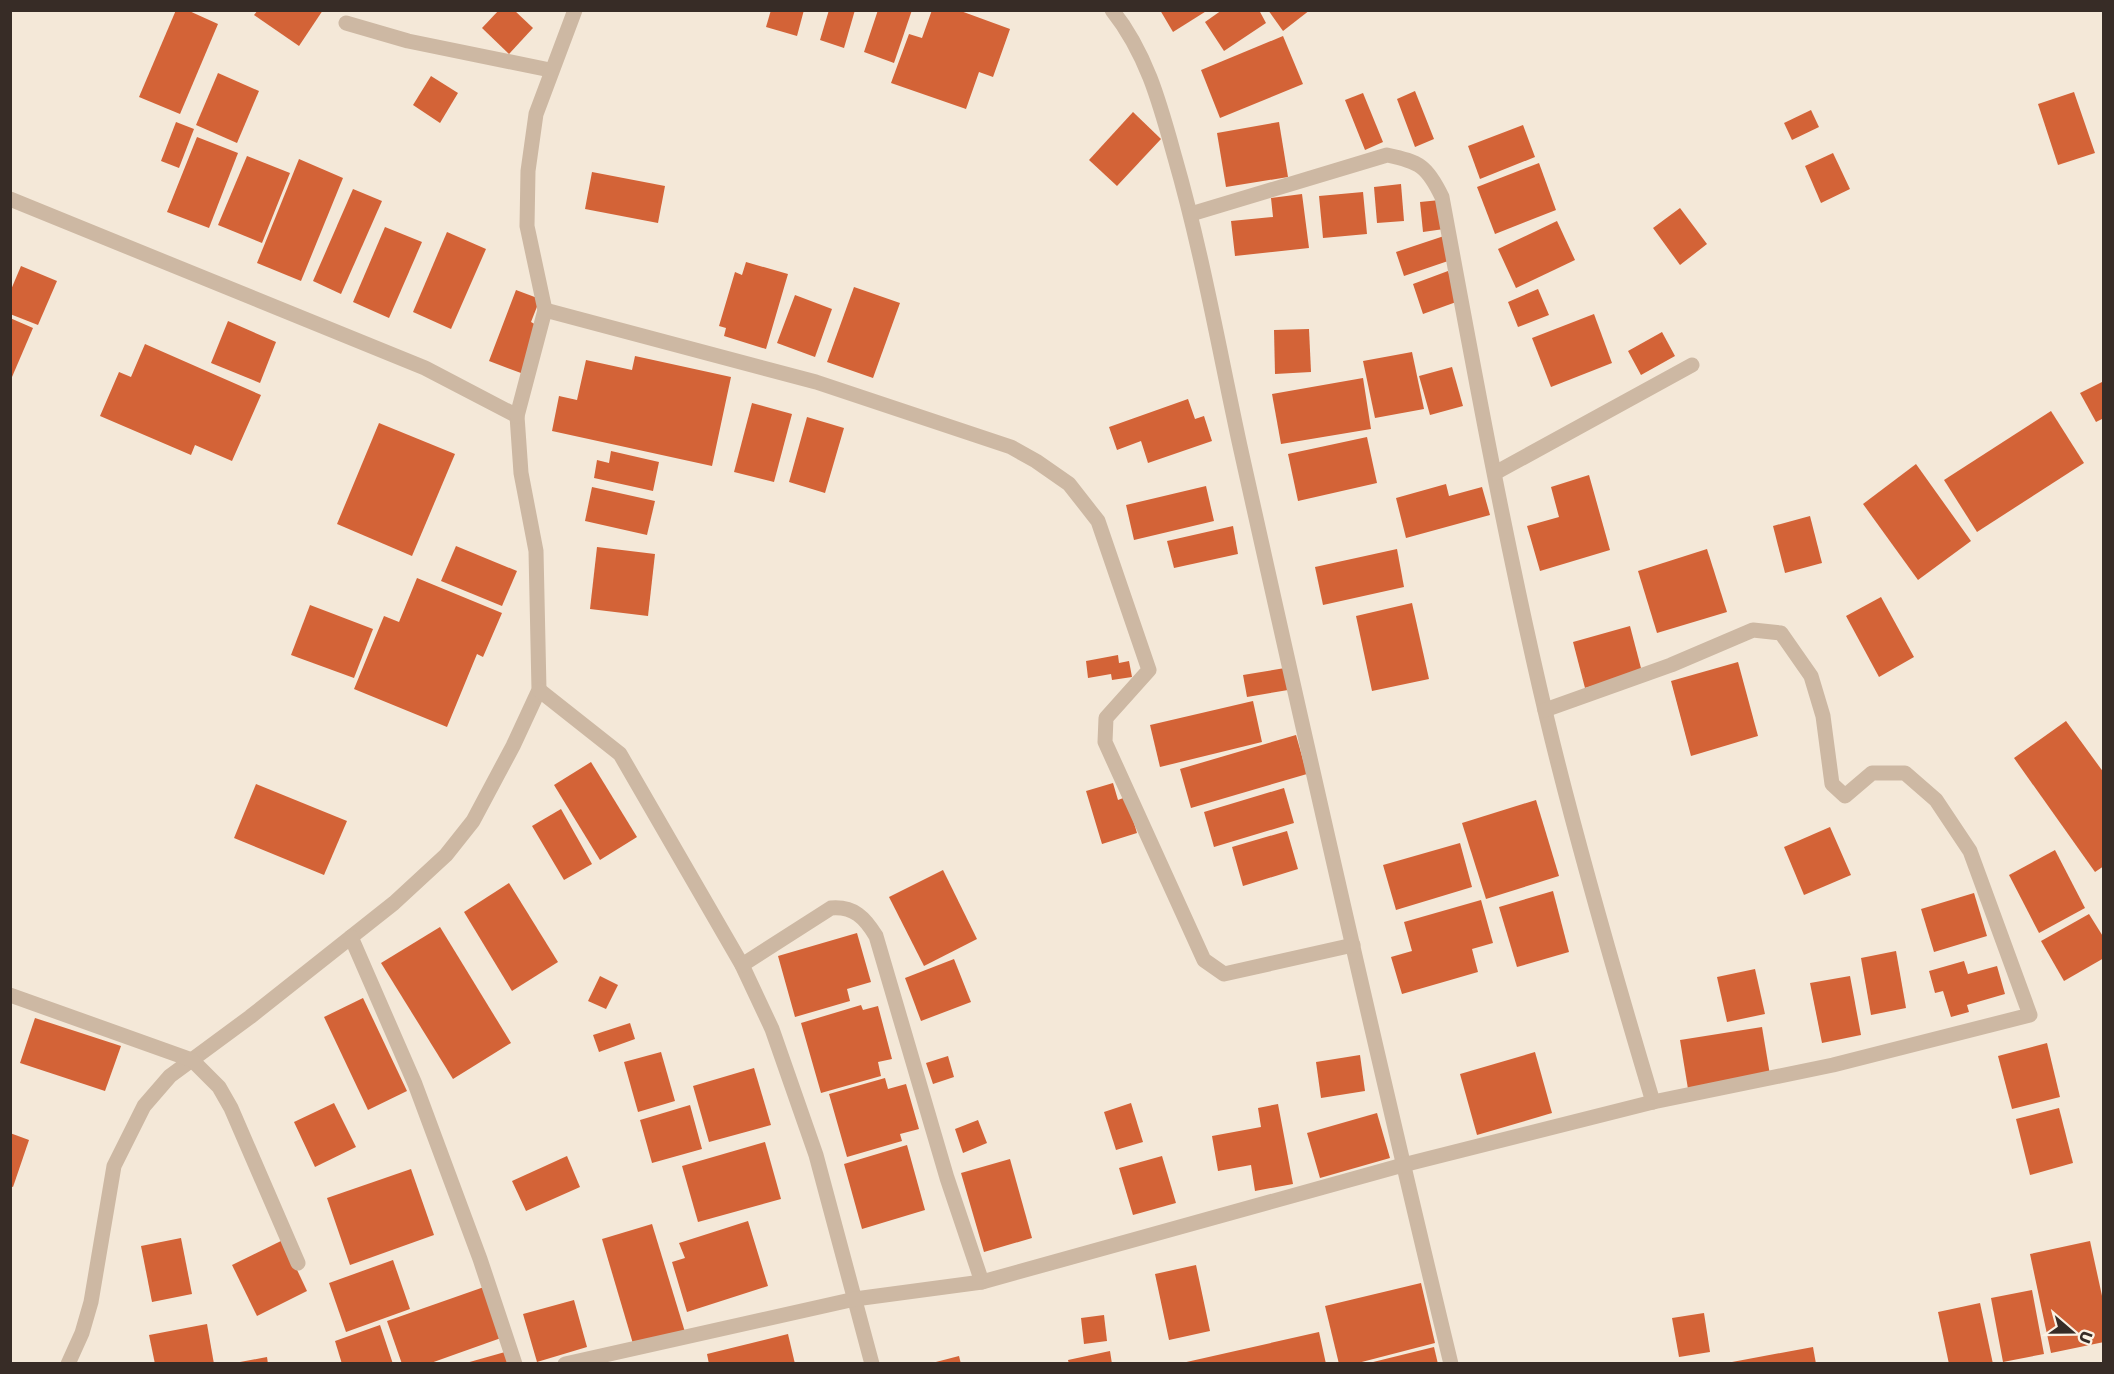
<svg xmlns="http://www.w3.org/2000/svg" width="2114" height="1374" font-family="Rubik,sans-serif">
<rect width="100%" height="100%" fill="#f4e8d8"/>
<g fill="#d36337">
<polygon points="176,10 187,10 218,24 180,114 139,97"/>
<polygon points="258,10 323,10 299,46 254,15"/>
<polygon points="499,10 514,10 533,28 509,54 482,28"/>
<polygon points="771,10 804,10 797,36 766,27"/>
<polygon points="829,10 855,10 844,48 820,40"/>
<polygon points="878,10 912,10 894,63 864,52"/>
<polygon points="932,10 958,10 1010,29 993,77 979,72 966,109 891,83 909,34 922,38"/>
<polygon points="1160,10 1208,10 1173,32"/>
<polygon points="1222,10 1259,10 1266,23 1224,51 1205,22"/>
<polygon points="1268,10 1310,10 1283,31"/>
<polygon points="1283,36 1303,84 1220,118 1201,70"/>
<polygon points="218,73 259,91 237,143 196,125"/>
<polygon points="431,76 458,93 440,123 413,105"/>
<polygon points="1415,91 1434,139 1415,147 1397,99"/>
<polygon points="2074,92 2095,153 2058,165 2038,104"/>
<polygon points="1363,93 1383,142 1365,150 1345,100"/>
<polygon points="1811,110 1819,127 1792,140 1784,123"/>
<polygon points="1133,112 1161,139 1117,186 1089,160"/>
<polygon points="176,122 194,129 179,168 161,161"/>
<polygon points="1279,122 1288,177 1226,187 1217,133"/>
<polygon points="1523,125 1535,157 1480,179 1468,146"/>
<polygon points="197,137 238,153 209,228 167,212"/>
<polygon points="1833,153 1850,189 1821,203 1805,166"/>
<polygon points="247,156 290,173 262,243 218,225"/>
<polygon points="299,159 343,178 301,281 257,263"/>
<polygon points="1539,163 1556,210 1495,234 1477,187"/>
<polygon points="592,172 665,186 658,223 585,209"/>
<polygon points="1401,184 1404,221 1377,223 1374,187"/>
<polygon points="353,189 382,201 341,294 313,281"/>
<polygon points="1363,192 1367,234 1323,238 1319,196"/>
<polygon points="1302,194 1309,248 1235,256 1231,221 1273,217 1271,198"/>
<polygon points="1440,200 1444,229 1423,232 1420,202"/>
<polygon points="1680,208 1707,244 1680,265 1653,228"/>
<polygon points="1557,221 1575,260 1516,288 1498,249"/>
<polygon points="385,227 422,242 389,318 353,302"/>
<polygon points="447,232 486,249 451,329 413,312"/>
<polygon points="1444,236 1451,260 1404,276 1396,252"/>
<polygon points="746,262 788,274 766,349 724,336 726,328 719,326 735,272 742,275"/>
<polygon points="21,266 57,281 38,325 10,314 10,292"/>
<polygon points="1448,271 1459,301 1423,314 1413,284"/>
<polygon points="854,287 900,303 873,378 827,362"/>
<polygon points="1538,289 1549,315 1518,327 1508,302"/>
<polygon points="516,290 540,299 531,322 538,326 521,373 489,361"/>
<polygon points="795,295 832,309 815,357 777,343"/>
<polygon points="1594,314 1612,363 1551,387 1532,338"/>
<polygon points="10,318 33,328 12,377 10,377"/>
<polygon points="228,321 276,342 260,383 211,363"/>
<polygon points="1309,329 1311,372 1275,374 1274,330"/>
<polygon points="1662,332 1675,356 1641,375 1628,351"/>
<polygon points="145,344 261,395 232,461 195,445 191,455 100,416 119,372 131,377"/>
<polygon points="1412,352 1424,409 1375,418 1363,361"/>
<polygon points="635,356 731,377 712,466 552,431 559,396 577,400 586,360 632,370"/>
<polygon points="1452,367 1463,406 1430,415 1419,376"/>
<polygon points="1363,378 1371,429 1281,444 1272,394"/>
<polygon points="2104,381 2104,418 2096,422 2080,393"/>
<polygon points="1188,399 1195,419 1204,416 1212,441 1148,463 1141,441 1117,450 1109,427"/>
<polygon points="752,403 792,414 774,482 734,472"/>
<polygon points="2051,411 2084,463 1977,532 1944,480"/>
<polygon points="807,417 844,428 825,493 789,482"/>
<polygon points="379,423 455,454 412,556 337,524"/>
<polygon points="1367,437 1377,483 1298,501 1288,454"/>
<polygon points="611,451 659,462 653,491 594,478 597,460 609,463"/>
<polygon points="1916,464 1971,541 1918,580 1863,504"/>
<polygon points="1589,475 1610,550 1540,571 1527,526 1559,517 1551,487"/>
<polygon points="1446,484 1449,496 1482,487 1490,515 1406,538 1396,498"/>
<polygon points="1206,486 1214,521 1134,540 1126,505"/>
<polygon points="592,487 655,501 647,535 585,521"/>
<polygon points="1810,516 1822,563 1785,573 1773,526"/>
<polygon points="1233,526 1238,554 1174,568 1167,541"/>
<polygon points="456,546 517,571 502,606 441,581"/>
<polygon points="597,547 655,554 648,616 590,609"/>
<polygon points="1397,549 1404,587 1323,605 1315,567"/>
<polygon points="1707,549 1727,612 1657,633 1638,571"/>
<polygon points="417,578 502,613 483,657 477,654 447,727 354,689 384,616 399,622"/>
<polygon points="1881,597 1914,657 1879,677 1846,616"/>
<polygon points="1412,603 1429,679 1372,691 1356,616"/>
<polygon points="310,605 373,629 354,678 291,655"/>
<polygon points="1630,626 1642,672 1585,688 1573,642"/>
<polygon points="1118,655 1119,663 1129,661 1132,677 1112,680 1111,674 1088,678 1086,661"/>
<polygon points="1738,662 1758,736 1691,756 1671,681"/>
<polygon points="1285,668 1288,690 1247,697 1243,675"/>
<polygon points="1253,701 1262,742 1160,767 1150,725"/>
<polygon points="2066,721 2104,773 2104,866 2095,872 2014,758"/>
<polygon points="1296,735 1307,774 1191,808 1180,769"/>
<polygon points="591,762 637,837 600,860 554,785"/>
<polygon points="1113,783 1118,800 1126,797 1137,833 1102,844 1086,791"/>
<polygon points="256,784 347,821 324,875 234,838"/>
<polygon points="1284,788 1294,823 1214,847 1204,812"/>
<polygon points="1536,800 1559,876 1486,899 1462,823"/>
<polygon points="561,809 592,864 564,880 532,826"/>
<polygon points="1830,827 1851,875 1804,895 1784,847"/>
<polygon points="1287,831 1298,869 1243,886 1232,847"/>
<polygon points="1460,843 1472,887 1396,910 1383,865"/>
<polygon points="2055,850 2085,908 2039,933 2009,875"/>
<polygon points="943,870 977,939 924,966 889,897"/>
<polygon points="509,883 558,962 512,991 464,912"/>
<polygon points="1553,891 1569,952 1517,967 1499,907"/>
<polygon points="1974,893 1987,936 1934,952 1921,909"/>
<polygon points="1481,900 1493,943 1472,949 1478,972 1402,994 1391,957 1412,951 1404,922"/>
<polygon points="2089,914 2104,938 2104,958 2064,981 2041,941"/>
<polygon points="440,927 511,1043 453,1079 381,963"/>
<polygon points="857,933 871,982 847,989 850,1001 795,1017 778,956"/>
<polygon points="1896,951 1906,1008 1871,1015 1861,958"/>
<polygon points="954,959 971,1002 921,1021 905,978"/>
<polygon points="1964,961 1968,974 1997,966 2005,994 1967,1005 1969,1012 1951,1017 1943,991 1935,993 1929,971"/>
<polygon points="1755,969 1765,1014 1727,1022 1717,977"/>
<polygon points="600,976 618,985 606,1009 588,1001"/>
<polygon points="1850,976 1861,1035 1822,1043 1810,983"/>
<polygon points="363,998 407,1091 368,1110 324,1017"/>
<polygon points="861,1005 863,1010 878,1006 892,1059 878,1062 881,1076 821,1093 801,1023"/>
<polygon points="35,1018 121,1046 105,1091 20,1063"/>
<polygon points="630,1023 635,1039 599,1052 593,1035"/>
<polygon points="1762,1027 1770,1075 1688,1089 1680,1040"/>
<polygon points="2047,1043 2060,1097 2012,1109 1998,1056"/>
<polygon points="661,1052 675,1101 638,1112 624,1062"/>
<polygon points="1535,1052 1552,1113 1477,1135 1460,1074"/>
<polygon points="1360,1055 1365,1091 1321,1098 1316,1062"/>
<polygon points="948,1056 954,1077 933,1084 926,1063"/>
<polygon points="754,1068 771,1125 709,1142 693,1086"/>
<polygon points="885,1078 888,1089 906,1084 919,1129 900,1134 902,1141 847,1157 829,1094"/>
<polygon points="334,1103 356,1147 315,1167 294,1122"/>
<polygon points="1131,1103 1143,1142 1116,1150 1104,1112"/>
<polygon points="1278,1104 1293,1184 1255,1191 1251,1165 1218,1171 1212,1136 1261,1127 1258,1108"/>
<polygon points="690,1105 702,1149 652,1163 640,1120"/>
<polygon points="2059,1108 2073,1163 2030,1175 2016,1119"/>
<polygon points="1377,1113 1390,1158 1320,1178 1307,1133"/>
<polygon points="978,1120 987,1143 963,1153 955,1129"/>
<polygon points="10,1133 29,1140 13,1187 10,1186"/>
<polygon points="765,1142 781,1199 698,1222 682,1166"/>
<polygon points="907,1145 925,1210 862,1229 844,1164"/>
<polygon points="567,1156 580,1187 526,1211 512,1181"/>
<polygon points="1162,1156 1176,1203 1133,1215 1119,1168"/>
<polygon points="1010,1159 1032,1238 984,1252 961,1173"/>
<polygon points="411,1169 434,1235 350,1265 327,1198"/>
<polygon points="748,1221 768,1286 687,1312 672,1262 685,1258 679,1243"/>
<polygon points="652,1224 685,1332 634,1347 602,1239"/>
<polygon points="181,1238 192,1294 152,1302 141,1246"/>
<polygon points="283,1240 307,1291 257,1316 232,1265"/>
<polygon points="2090,1241 2104,1305 2104,1342 2051,1353 2030,1254"/>
<polygon points="393,1260 410,1309 346,1332 329,1283"/>
<polygon points="1196,1265 1210,1331 1169,1340 1155,1274"/>
<polygon points="1421,1283 1435,1343 1354,1364 1339,1364 1325,1306"/>
<polygon points="484,1287 501,1338 428,1364 402,1364 387,1321"/>
<polygon points="2032,1290 2044,1354 2003,1362 1991,1298"/>
<polygon points="574,1300 587,1347 537,1362 523,1314"/>
<polygon points="1980,1303 1993,1364 1949,1364 1938,1312"/>
<polygon points="1704,1313 1710,1352 1679,1357 1672,1318"/>
<polygon points="1104,1315 1107,1341 1084,1344 1081,1318"/>
<polygon points="207,1324 214,1364 155,1364 149,1335"/>
<polygon points="380,1325 393,1364 342,1364 335,1341"/>
<polygon points="1319,1332 1326,1364 1182,1364 1182,1363"/>
<polygon points="788,1334 795,1364 709,1364 707,1354"/>
<polygon points="1434,1347 1438,1364 1369,1364 1369,1363"/>
<polygon points="1813,1347 1816,1364 1732,1364 1732,1362"/>
<polygon points="1110,1351 1112,1364 1069,1364 1068,1360"/>
<polygon points="505,1352 508,1364 466,1364 466,1363"/>
<polygon points="959,1356 961,1364 932,1364 932,1363"/>
<polygon points="267,1357 268,1364 241,1364 240,1362"/>
</g>
<g fill="none" stroke-linecap="round" stroke-linejoin="round">
<g stroke="#cdb8a3" stroke-width="15">
<path d="M 1112,10 C 1147,54 1160,104 1175,158 C 1202,252 1219,349 1240,446 C 1308,752 1377,1058 1451,1364"/>
<polyline points="346,23 408,41 550,70"/>
<polyline points="10,199 425,368 517,416 521,473 536,551 539,690 513,746 473,821 446,855 394,903 250,1017 170,1076 144,1106 114,1166 91,1302 82,1333 68,1364"/>
<path d="M 1191,214 L 1387,155 C 1420,162 1427,166 1442,197 C 1474,371 1506,546 1547,719 C 1578,848 1615,975 1653,1102"/>
<polyline points="545,310 816,382 1011,447 1036,461 1069,484 1098,521 1149,670 1106,718 1105,742 1204,960 1224,974 1353,945"/>
<polyline points="517,416 545,310 527,226 528,171 536,114 575,10"/>
<polyline points="1495,473 1692,365"/>
<polyline points="539,690 620,754 742,965 772,1029 816,1155 872,1364"/>
<polyline points="351,937 415,1084 480,1259 515,1364"/>
<path d="M 742,965 L 831,908 C 854,906 865,918 876,936 L 947,1178 L 982,1282"/>
<polyline points="10,995 192,1060 219,1087 231,1108 298,1263"/>
<polyline points="565,1364 855,1299 982,1282 1403,1165 1653,1102 1833,1065 2030,1015 1970,851 1936,800 1905,773 1872,773 1845,796 1832,784 1823,716 1811,676 1781,633 1753,630 1671,665 1545,710"/>
</g>
</g>
<rect width="2114" height="1374" fill="none" stroke="#372c26" stroke-width="24"/>
<g transform="translate(2072 1332) rotate(110)" stroke="#fbf2e4" stroke-width="4.5" paint-order="stroke">
<path d="M0-4.5L10 22L0 15L-10 22Z" fill="#372c26"/>
<text y="-9" font-size="16" font-weight="bold" text-anchor="middle" fill="#372c26">U</text>
</g>
</svg>
